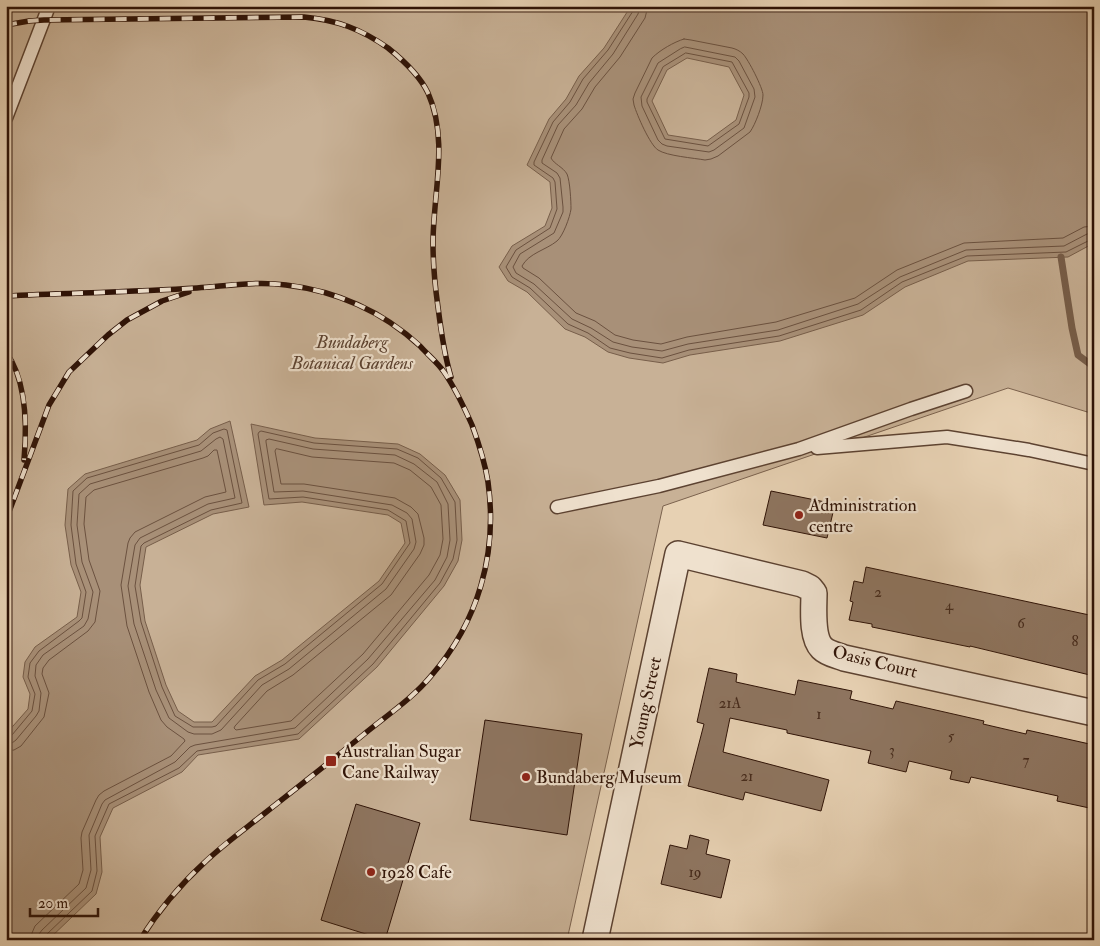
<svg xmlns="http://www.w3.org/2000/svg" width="1100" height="946" font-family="'IM FELL Double Pica',serif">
<rect width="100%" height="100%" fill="#e7d1b3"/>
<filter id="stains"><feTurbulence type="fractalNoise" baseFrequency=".004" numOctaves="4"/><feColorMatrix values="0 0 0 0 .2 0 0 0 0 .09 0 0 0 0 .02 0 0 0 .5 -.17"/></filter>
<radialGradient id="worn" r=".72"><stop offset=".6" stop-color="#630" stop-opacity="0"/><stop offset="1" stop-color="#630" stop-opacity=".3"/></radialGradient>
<polygon fill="#c8b196" stroke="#7b624e" points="6,6 1094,6 1094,414 1008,388 663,506 567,940 6,940"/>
<g fill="#a89078" stroke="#775e4a" fill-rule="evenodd">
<path d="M 631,6 L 1094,6 L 1094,243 L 1068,257 L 968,261 L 905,287 L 863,315 L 780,341 L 690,355 L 663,363 L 629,358 L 608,352 L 585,337 L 565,329 L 527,292 L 508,281 L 499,267 L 512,246 L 545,226 L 552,208 L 550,182 L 527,165 L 549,119 L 566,99 L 579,76 L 604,48 ZM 687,58 L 729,67 L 744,95 L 736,120 L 707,141 L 668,135 L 652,101 L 667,70 Z"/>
<polygon points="230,421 249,507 213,514 146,547 140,585 145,621 166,685 178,711 194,722 212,722 255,676 282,660 379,581 405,543 401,523 388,515 302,502 264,505 251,424 315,438 398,444 420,454 445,475 460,500 462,540 458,561 444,586 377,667 299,739 198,755 182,772 113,808 100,837 102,872 96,894 48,940 6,940 6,734 28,709 30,694 23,677 25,662 35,647 77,617 81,592 71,565 65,525 68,489 85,474 197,440 210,429"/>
</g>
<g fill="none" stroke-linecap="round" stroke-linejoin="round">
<g stroke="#6b513f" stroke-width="1">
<polyline points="634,6 633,11 608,50 583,79 570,102 553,122 534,162 534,165 553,178 555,182 557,209 550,228 516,250 506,267 512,277 530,288 568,324 588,333 610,348 630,353 662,358 689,350 779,336 861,310 902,282 967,256 1066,252 1090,240 1094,239"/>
<polyline points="640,6 638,14 613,54 589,83 576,105 558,125 542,160 542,163 557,173 560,178 563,207 563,212 554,233 520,254 513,267 516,273 534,284 572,319 591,328 613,342 632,347 662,351 688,344 778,330 858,304 900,277 966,250 1064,246 1087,234 1094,233"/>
<path d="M 648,6 L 645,18 L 620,57 L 595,87 L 582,109 L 564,129 L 551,158 C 554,164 563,167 567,174 C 570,181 571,201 571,209 C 570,217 563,236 557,241 C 546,250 529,253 522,266 L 523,268 L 539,278 L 576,313 L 595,321 L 615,335 L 633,340 L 661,344 L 687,337 L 776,322 L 855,298 L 897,270 L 964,243 L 1063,238 L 1084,227 L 1094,226"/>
<path d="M 684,39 L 691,40 L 732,48 C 736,49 740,51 743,54 C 748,59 763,88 763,95 C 763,105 755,125 750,132 L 718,156 L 711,159 L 705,160 C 694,158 667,156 658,150 C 650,145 637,115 634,105 L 633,99 L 635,93 L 652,58 C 660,50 674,42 684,39 Z"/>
<polygon points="685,47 735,57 739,61 754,89 755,97 744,128 714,150 709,152 667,146 662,144 658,140 642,106 641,97 658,63 680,49"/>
<polygon points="686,53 732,62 749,93 749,97 739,124 708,146 665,139 647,102 647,99 663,67"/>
<polygon points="278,449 312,457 394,463 410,470 431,487 441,505 443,539 440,555 429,575 363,654 291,721 236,730 234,728 235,726 267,691 293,675 391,595 420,554 424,545 424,538 418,514 411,507 395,498 304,484 281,484 275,451 276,449"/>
<polyline points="6,737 12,735 32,711 35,694 28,677 30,663 39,651 79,621 82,618 86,592 76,564 71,525 73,491 87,478 199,445 213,433 224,429 227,430 242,503 211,510 144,543 141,546 135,586 141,622 162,687 175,716 193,727 212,727 216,726 258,680 285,664 382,584 410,543 406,521 388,510 303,497 269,499 258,434 259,432 261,431 314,443 397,449 418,458 441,478 455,502 457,540 453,559 440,583 373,664 298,734 197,751 179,768 109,804 95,836 97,871 92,891 47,934 45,940"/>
<polyline points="6,743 12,743 16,740 36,716 39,711 41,693 35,676 36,665 43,655 84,626 88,619 93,592 82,562 77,525 79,494 90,484 201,451 216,439 220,437 223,439 235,498 208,504 140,538 135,545 128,586 134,624 156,690 169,718 188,732 194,734 212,734 221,730 262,685 289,669 386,589 414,549 416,542 412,519 407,513 392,505 303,491 274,492 266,442 266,440 269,439 313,449 395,455 414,464 437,482 448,504 450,540 447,557 435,580 368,659 295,728 195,745 190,747 175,762 105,800 102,804 89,835 91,870 86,888 42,930 39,934 39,940"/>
<polyline points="6,751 14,750 21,746 44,717 49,693 42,674 43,668 49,660 88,631 95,622 100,591 89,560 84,524 86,497 94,490 203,458 208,456 214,450 217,450 226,492 205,497 135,532 130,538 128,543 121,585 127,626 149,692 161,720 167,727 184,739 185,741 171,756 104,791 99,795 96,800 82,832 81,838 83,870 79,884 35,926 32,933 31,940"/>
</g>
<polyline stroke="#775e4a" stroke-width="7" points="1061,257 1072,328 1078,355 1094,367"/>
</g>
<g fill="#8e7560" stroke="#2e1206">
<polygon points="771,491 835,504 827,538 763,525"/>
<polygon points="866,567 1094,616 1094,676 970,646 970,647 872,627 872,624 849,620 853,602 850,601 854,581 863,583"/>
<polygon points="709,668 737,674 736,682 795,695 798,680 852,691 850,699 893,709 896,701 984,721 983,724 1026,734 1027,730 1094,745 1094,809 1057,801 1058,796 971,777 969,783 950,779 952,771 909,761 906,772 868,763 871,751 787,733 787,730 730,718 723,752 829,780 821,811 745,792 743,800 688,786 704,724 697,722"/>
<polygon points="485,720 582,734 567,835 470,820"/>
<polygon points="356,804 420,823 385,940 321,920"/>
<polygon points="690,835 709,840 706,854 730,860 721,898 661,884 670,845 687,849"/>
</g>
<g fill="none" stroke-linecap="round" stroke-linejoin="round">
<defs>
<g id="lane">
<polyline points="6,118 49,6"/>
<polyline points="817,448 947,437 1029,450 1094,464"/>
<polyline points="557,507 659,486 799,449 911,409 966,391"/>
</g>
<path id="street" d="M 595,940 L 678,554 L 802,584 L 810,588 L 814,593 C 814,608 811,637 822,648 C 828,654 837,655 844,658 L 1094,713"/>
</defs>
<use href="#lane" stroke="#5c4231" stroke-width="15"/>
<use href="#street" stroke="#5c4231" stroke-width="28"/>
<use href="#lane" stroke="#efe1ce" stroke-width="12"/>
<use href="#street" stroke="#efe1ce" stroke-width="25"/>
<defs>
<g id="rail">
<path d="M 6,25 L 29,21 L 44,20 L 304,17 C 337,20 361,29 388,48 C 403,60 420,76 428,93 C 449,140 433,194 433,243 C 433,264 435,286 438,307 C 441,331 444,354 451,377"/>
<path d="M 6,296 C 70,293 134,292 197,288 C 227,286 256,281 286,285 C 337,291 383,312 420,346 C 428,355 437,362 444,372 C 455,388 464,407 472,425 C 479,444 485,463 488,482 C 498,554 478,622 431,676 C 412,699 386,716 363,735 C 331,761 298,787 265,813 C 245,829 224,844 205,862 C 180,885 158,911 140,940"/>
<path d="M 6,352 C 27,381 27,426 24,460"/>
<polyline points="6,520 49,405 69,372 108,335 127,320 162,301 189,292"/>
</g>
</defs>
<use href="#rail" stroke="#2e1206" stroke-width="5.5"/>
<use href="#rail" stroke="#efe1ce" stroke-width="4" stroke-dasharray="11" stroke-linecap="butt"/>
</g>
<g fill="#8f2418" stroke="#efe1ce" stroke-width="2">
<circle cx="799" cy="515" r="5"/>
<rect x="325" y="755" width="12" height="12" rx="2.5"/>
<circle cx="526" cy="777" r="5"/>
<circle cx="371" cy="872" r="5"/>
</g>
<g text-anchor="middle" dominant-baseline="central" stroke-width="4.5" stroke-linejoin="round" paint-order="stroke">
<g font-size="15" fill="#462b1c">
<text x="878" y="592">2</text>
<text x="949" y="605">4</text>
<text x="1021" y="623">6</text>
<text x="1075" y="641">8</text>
<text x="730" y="703">21A</text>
<text x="819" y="714">1</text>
<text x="951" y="736">5</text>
<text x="892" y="750">3</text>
<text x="1026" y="760">7</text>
<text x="747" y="776">21</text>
<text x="695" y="872">19</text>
</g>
<g font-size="18" font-style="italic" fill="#5c4231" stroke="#efe1ce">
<text x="352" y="342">Bundaberg<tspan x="352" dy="21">Botanical Gardens</tspan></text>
</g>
<g font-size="18" fill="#2e1206" stroke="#efe1ce" text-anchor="start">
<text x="809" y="505">Administration<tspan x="809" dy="21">centre</tspan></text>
<text x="342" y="751">Australian Sugar<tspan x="342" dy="21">Cane Railway</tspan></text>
<text x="536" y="777">Bundaberg Museum</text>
<text x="381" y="872">1928 Cafe</text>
</g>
<g font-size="18" fill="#2e1206" stroke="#efe1ce">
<text transform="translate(875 662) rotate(14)">Oasis Court</text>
<text transform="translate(646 703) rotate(-78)">Young Street</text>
</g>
</g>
<rect width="1100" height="946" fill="none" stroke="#e7d1b3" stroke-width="25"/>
<rect x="8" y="8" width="1085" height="931" fill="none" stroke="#2e1206" stroke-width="2.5"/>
<rect x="12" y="12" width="1075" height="921" fill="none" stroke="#2e1206"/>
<path d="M30 908v8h68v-8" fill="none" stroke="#2e1206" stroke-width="2.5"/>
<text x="38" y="908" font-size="15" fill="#2e1206" stroke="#efe1ce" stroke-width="4" paint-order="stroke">20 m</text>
<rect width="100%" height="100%" filter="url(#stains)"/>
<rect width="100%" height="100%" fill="url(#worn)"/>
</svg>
